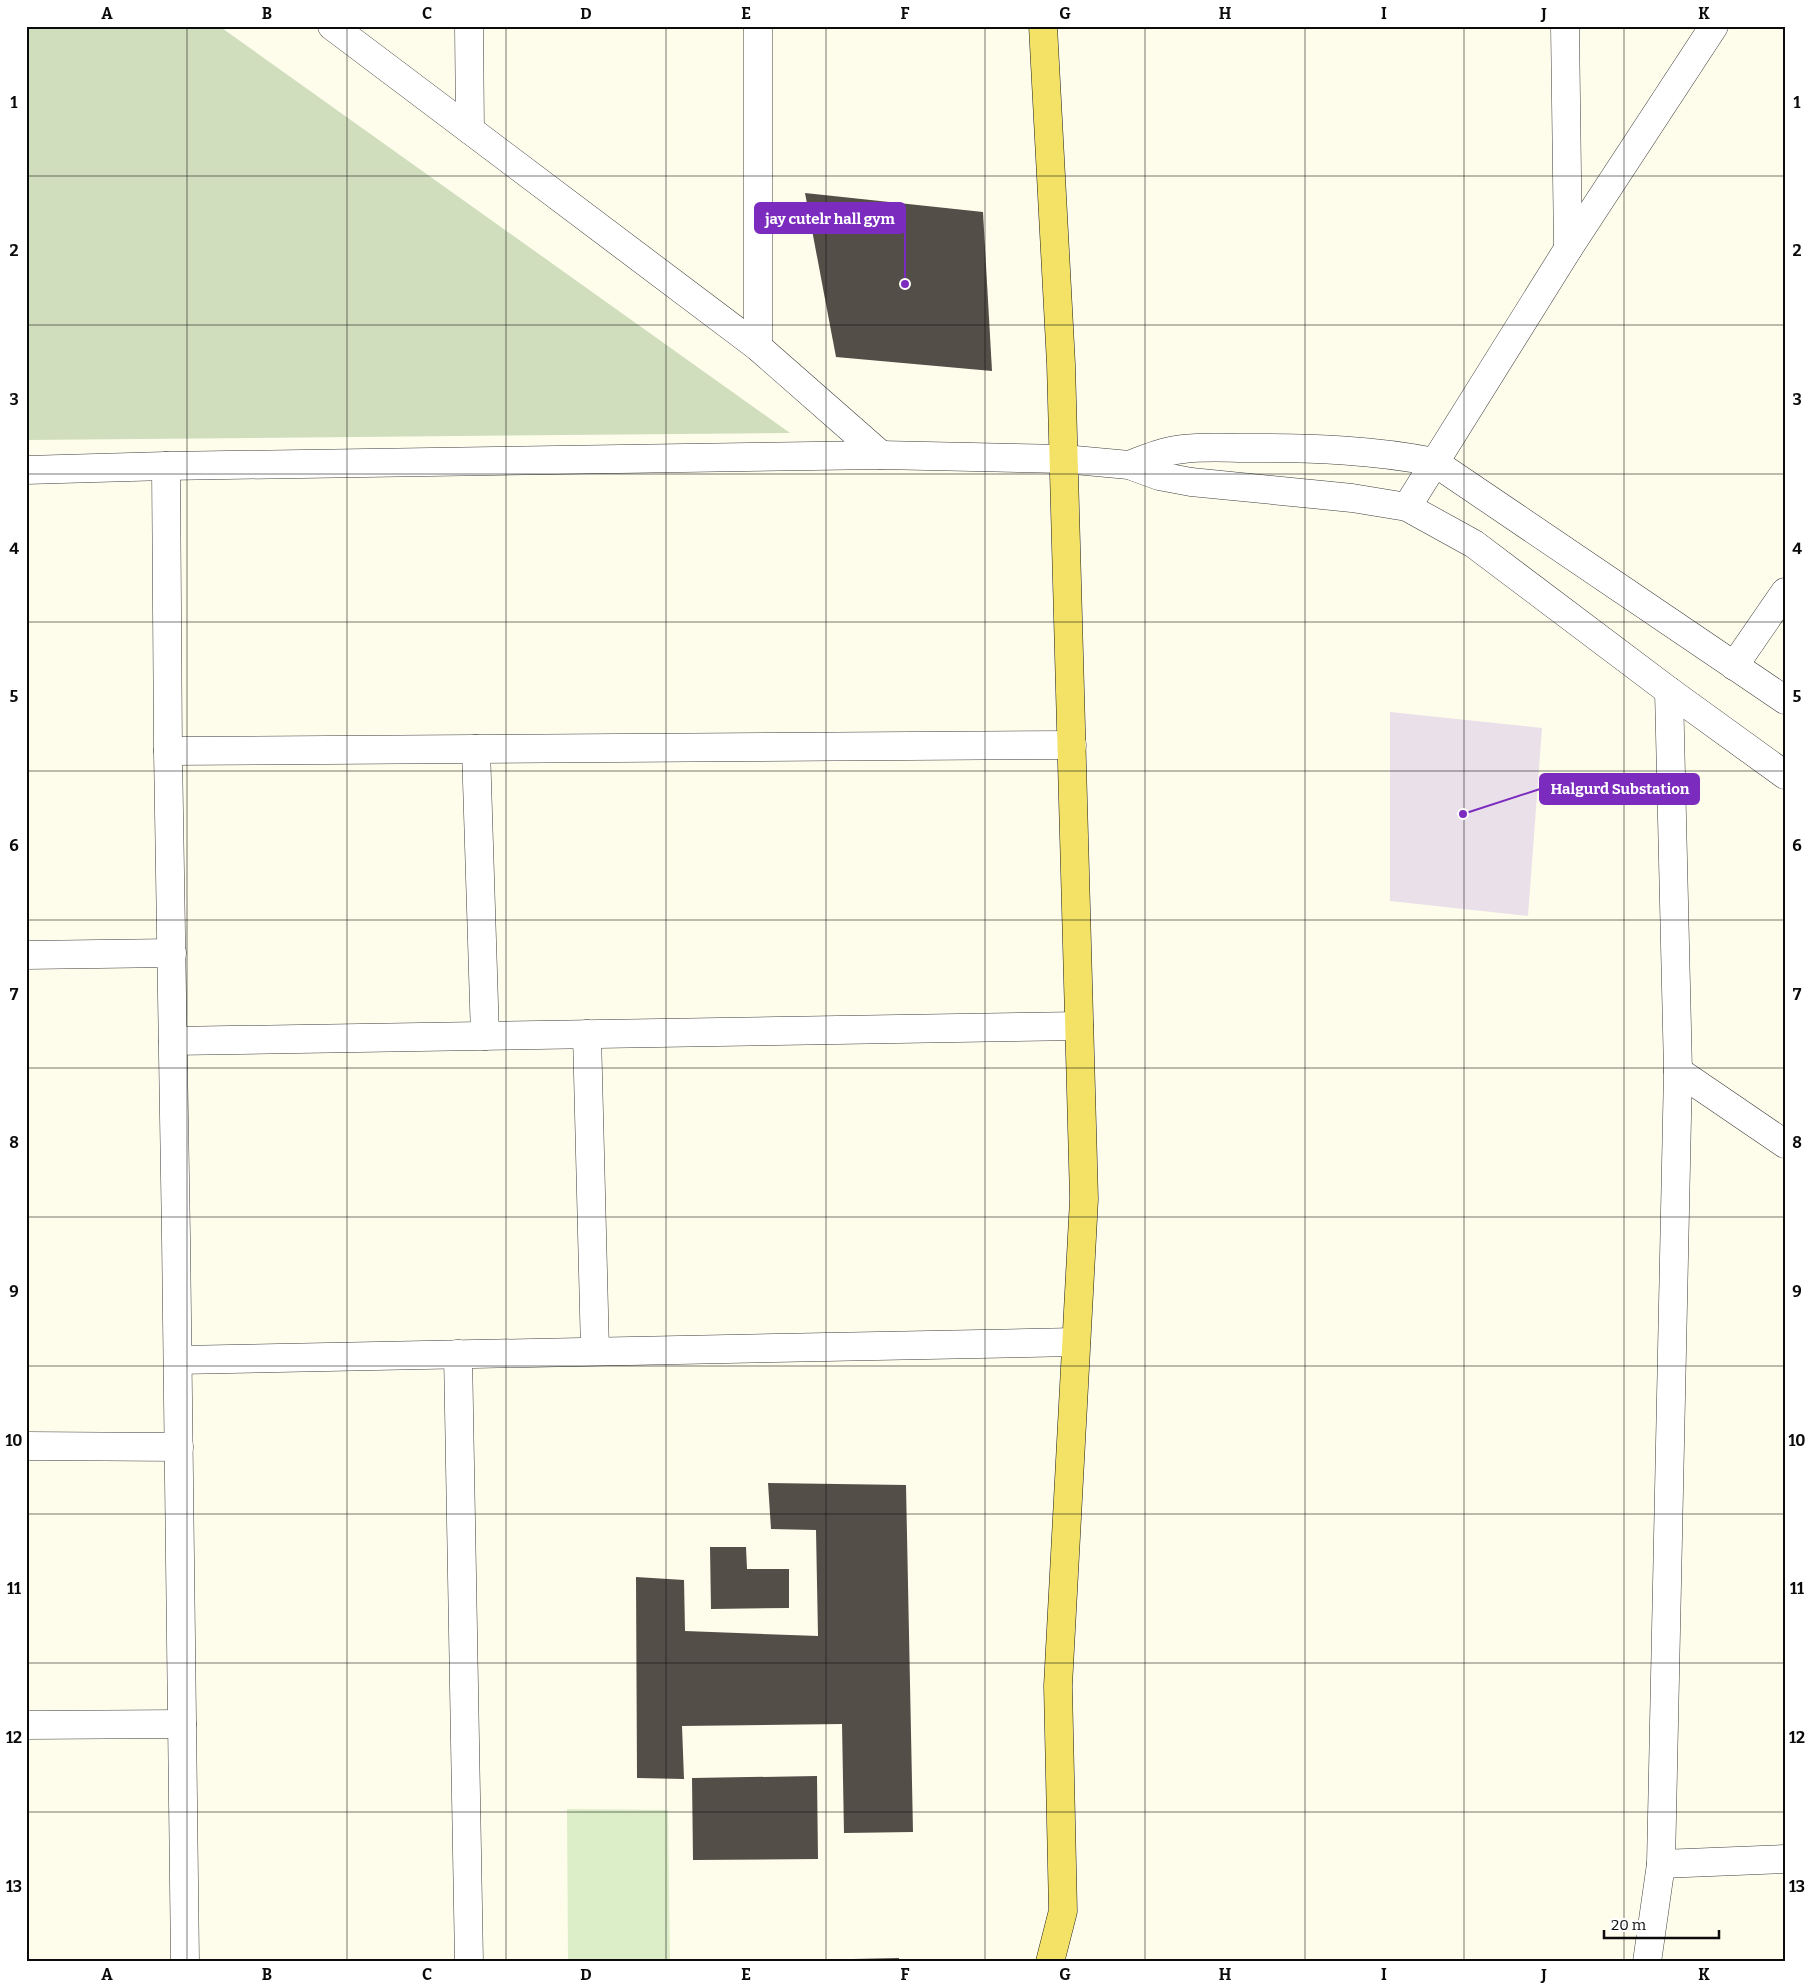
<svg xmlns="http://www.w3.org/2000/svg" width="1811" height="1988" font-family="Bitter,serif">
<rect width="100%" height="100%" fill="#fefdeb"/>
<polygon fill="#eae0ea" points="1390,712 1542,728 1528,916 1390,901"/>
<polygon fill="#d0debe" points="26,26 219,26 790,433 26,440"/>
<polygon fill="#dceec8" points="567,1809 668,1810 670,1962 568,1962"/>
<g fill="#544e48">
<polygon points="805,193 983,212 992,371 836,357"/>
<polygon points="768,1483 906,1485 913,1832 844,1833 842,1724 682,1726 684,1779 637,1778 636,1577 684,1580 685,1631 818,1636 816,1530 771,1529"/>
<polygon points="710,1547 746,1547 747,1569 789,1569 789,1608 711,1609"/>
<polygon points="817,1776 818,1859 693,1860 692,1778"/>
<polygon points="899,1958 899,1962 853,1962 853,1959"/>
</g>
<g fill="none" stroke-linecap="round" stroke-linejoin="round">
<defs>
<g id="minor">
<polyline points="332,26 758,347 881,455"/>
<polyline points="469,26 470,130"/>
<polyline points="758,26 758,347"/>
<polyline points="1565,26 1568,249"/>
<path d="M 1129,465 C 1147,458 1164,451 1183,449 C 1206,446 1229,448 1252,448 C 1314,448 1374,450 1434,462 L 1785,700"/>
<polyline points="166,466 168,751 176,1237 185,1962"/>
<polyline points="26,470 166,466 881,455 1064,459 1129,465 1159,476 1191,482 1352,498 1407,507 1474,544 1669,691 1785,775"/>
<polyline points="1407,507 1568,249 1714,26"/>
<polyline points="1734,666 1785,592"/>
<polyline points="476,749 485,1036"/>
<polyline points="168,751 1072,745"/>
<polyline points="26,955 172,953"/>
<polyline points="587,1034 595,1351"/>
<polyline points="173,1041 1079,1026"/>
<polyline points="1678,1071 1785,1144"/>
<polyline points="458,1354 469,1962"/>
<polyline points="178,1360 1076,1342"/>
<polyline points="26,1446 179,1447"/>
<polyline points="26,1725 182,1724"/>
<polyline points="1661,1864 1785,1859"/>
<polyline points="1647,1962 1661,1864 1678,1071 1669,691"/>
</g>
<polyline id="major" points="1043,26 1061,364 1084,1199 1058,1686 1063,1911 1050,1962"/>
</defs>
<use href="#minor" stroke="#3e3e3e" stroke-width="29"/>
<use href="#major" stroke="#1c1c1c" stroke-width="29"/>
<use href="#minor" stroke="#fff" stroke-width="28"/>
<use href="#major" stroke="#f3e266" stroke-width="28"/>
</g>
<path fill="none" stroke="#0b0b0b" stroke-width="1" stroke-opacity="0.55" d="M 187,26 L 187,1962M 347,26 L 347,1962M 506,26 L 506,1962M 666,26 L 666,1962M 826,26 L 826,1962M 985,26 L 985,1962M 1145,26 L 1145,1962M 1305,26 L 1305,1962M 1464,26 L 1464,1962M 1624,26 L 1624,1962M 26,176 L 1785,176M 26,325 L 1785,325M 26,474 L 1785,474M 26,622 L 1785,622M 26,771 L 1785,771M 26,920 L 1785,920M 26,1068 L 1785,1068M 26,1217 L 1785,1217M 26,1366 L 1785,1366M 26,1514 L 1785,1514M 26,1663 L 1785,1663M 26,1812 L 1785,1812"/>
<path fill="none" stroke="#7b2cbf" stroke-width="2" d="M905 284L905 218M1463 814L1540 789"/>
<g fill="#7b2cbf" stroke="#fff" stroke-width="2">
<circle cx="905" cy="284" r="5"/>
<circle cx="1463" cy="814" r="5"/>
</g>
<g fill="#7b2cbf" stroke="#7b2cbf" stroke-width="2">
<rect x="755" y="203" width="150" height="30" rx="5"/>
<rect x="1540" y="774" width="159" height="30" rx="5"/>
</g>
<g font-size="15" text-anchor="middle" font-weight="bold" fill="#fff">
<text x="830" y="224">jay cutelr hall gym</text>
<text x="1620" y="794">Halgurd Substation</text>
</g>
<rect width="1811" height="1988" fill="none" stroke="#ffffff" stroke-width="55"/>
<path d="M1604 1930v8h115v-8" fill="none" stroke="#0b0b0b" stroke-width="2.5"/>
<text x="1611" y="1930" font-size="15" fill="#0b0b0b" stroke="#ffffff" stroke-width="4" paint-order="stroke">20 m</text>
<rect x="28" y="28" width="1756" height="1932" fill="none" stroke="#0b0b0b" stroke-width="2"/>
<g font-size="16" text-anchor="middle" font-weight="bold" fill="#0b0b0b">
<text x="107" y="19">A</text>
<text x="267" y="19">B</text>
<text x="427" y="19">C</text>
<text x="586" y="19">D</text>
<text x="746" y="19">E</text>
<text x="905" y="19">F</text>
<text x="1065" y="19">G</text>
<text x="1225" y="19">H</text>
<text x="1384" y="19">I</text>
<text x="1544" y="19">J</text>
<text x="1704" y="19">K</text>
<text x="14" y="108">1</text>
<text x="1797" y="108">1</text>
<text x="14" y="256">2</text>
<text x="1797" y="256">2</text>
<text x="14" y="405">3</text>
<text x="1797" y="405">3</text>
<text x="14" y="554">4</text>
<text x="1797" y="554">4</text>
<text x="14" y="702">5</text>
<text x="1797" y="702">5</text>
<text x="14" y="851">6</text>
<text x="1797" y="851">6</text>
<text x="14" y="1000">7</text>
<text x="1797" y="1000">7</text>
<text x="14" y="1148">8</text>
<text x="1797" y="1148">8</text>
<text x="14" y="1297">9</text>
<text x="1797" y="1297">9</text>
<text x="14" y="1446">10</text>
<text x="1797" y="1446">10</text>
<text x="14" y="1594">11</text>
<text x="1797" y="1594">11</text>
<text x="14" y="1743">12</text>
<text x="1797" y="1743">12</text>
<text x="14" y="1892">13</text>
<text x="1797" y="1892">13</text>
<text x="107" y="1980">A</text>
<text x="267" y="1980">B</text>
<text x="427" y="1980">C</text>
<text x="586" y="1980">D</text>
<text x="746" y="1980">E</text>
<text x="905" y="1980">F</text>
<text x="1065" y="1980">G</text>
<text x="1225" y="1980">H</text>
<text x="1384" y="1980">I</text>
<text x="1544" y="1980">J</text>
<text x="1704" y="1980">K</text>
</g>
</svg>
